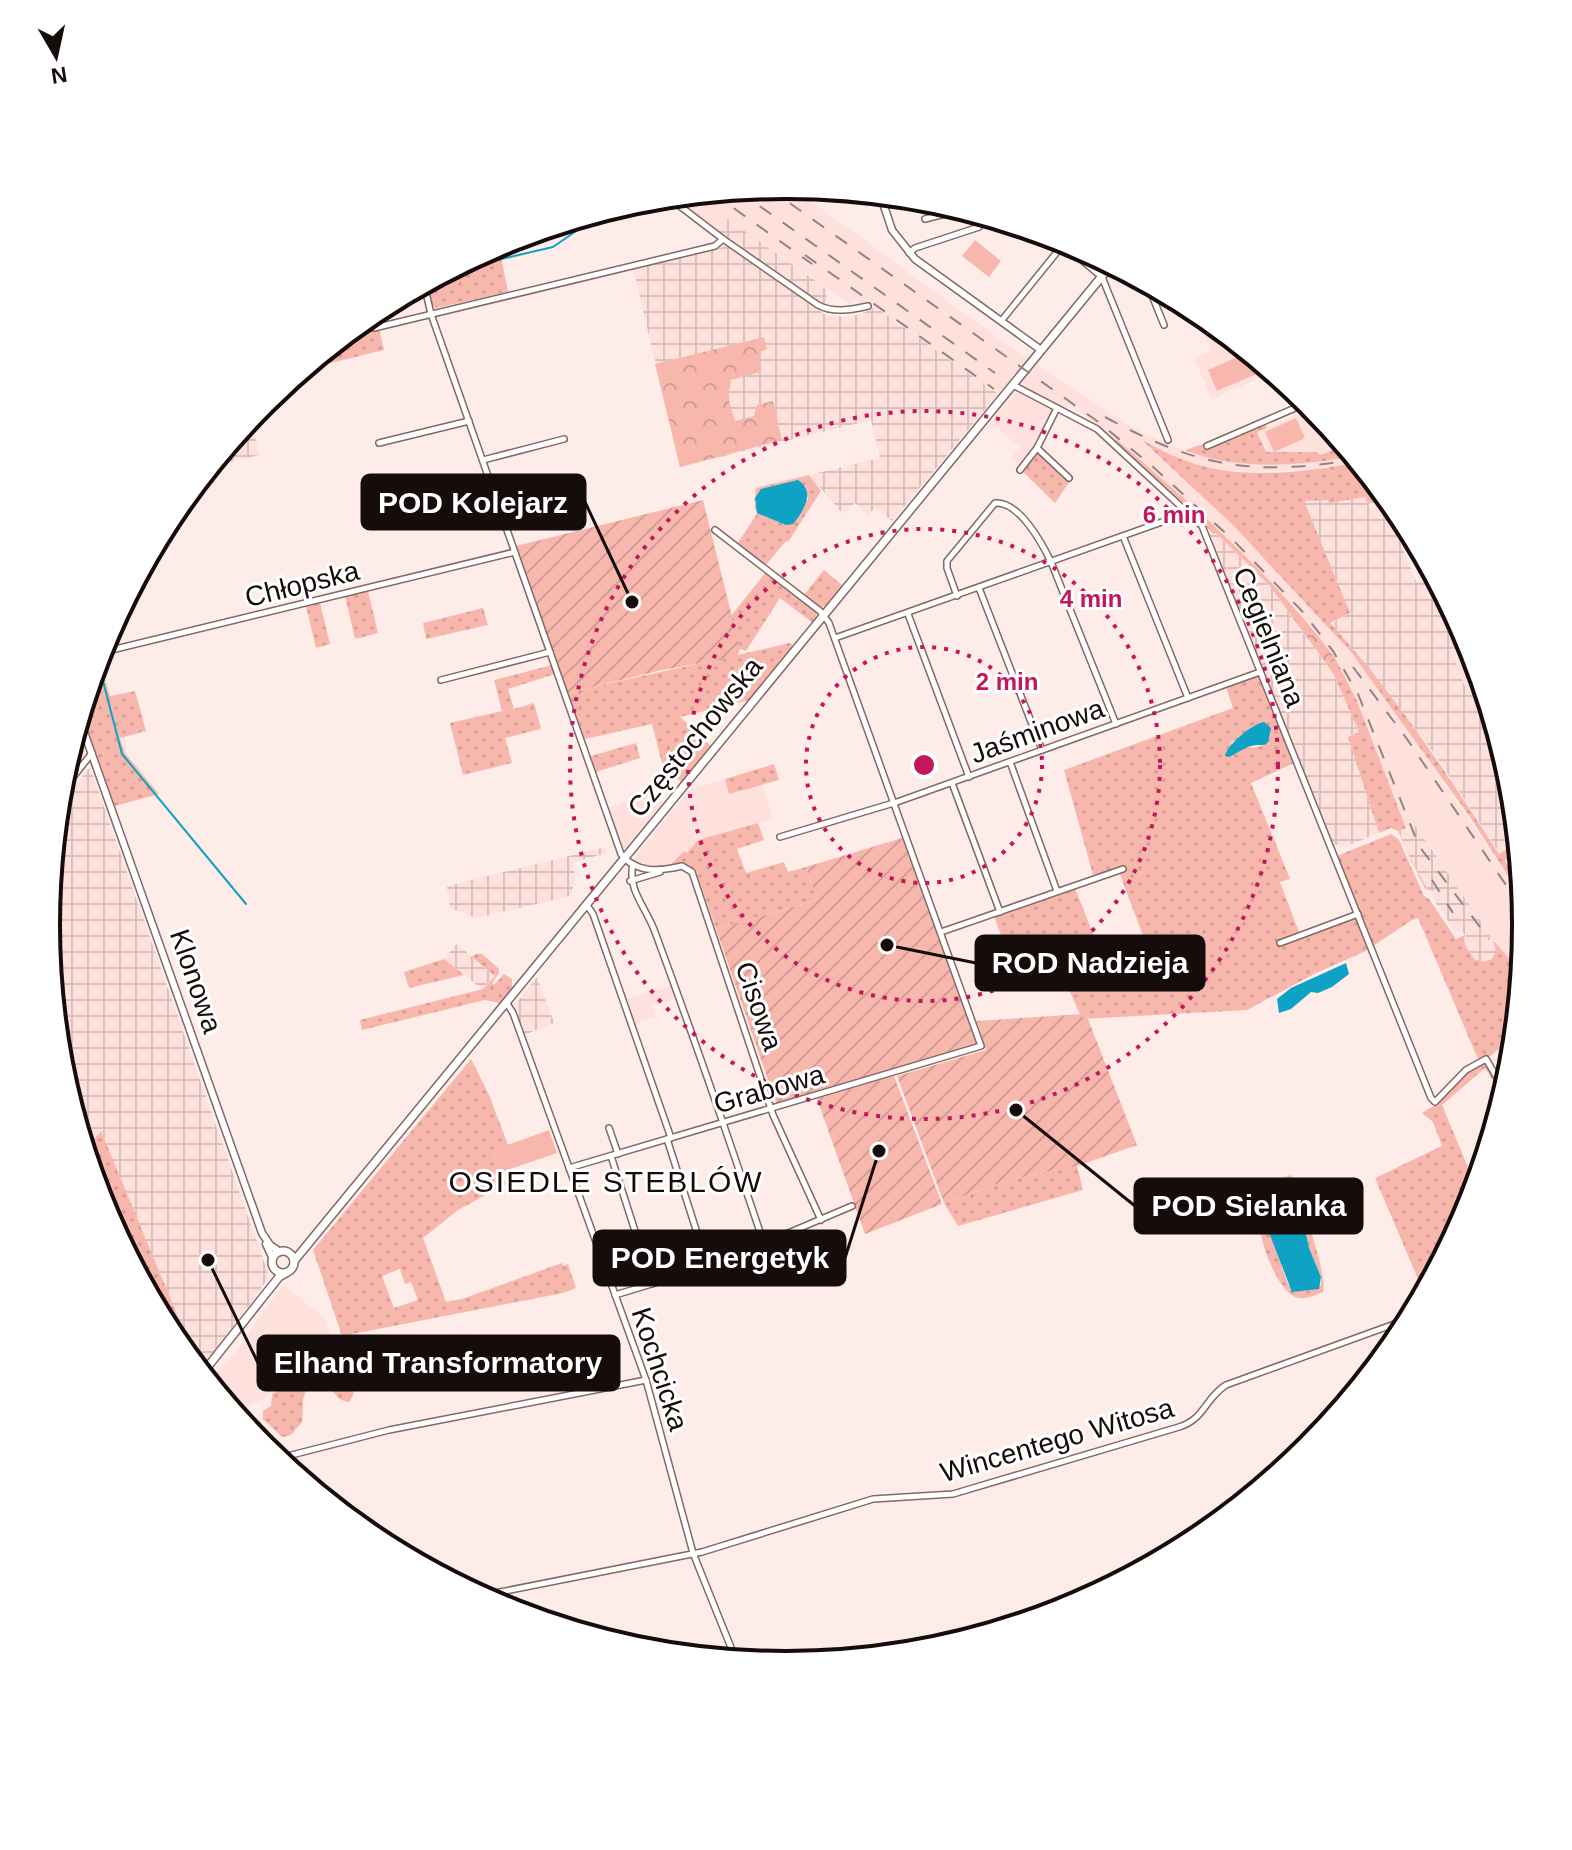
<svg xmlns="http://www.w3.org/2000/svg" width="1572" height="1850" font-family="Arial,sans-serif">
<defs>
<pattern id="industrial-grid" width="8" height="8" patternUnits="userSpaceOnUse" patternTransform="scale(2)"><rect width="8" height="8" fill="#fee0dc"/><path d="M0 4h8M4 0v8" fill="none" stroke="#d9bfbb"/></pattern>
<pattern id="grass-dots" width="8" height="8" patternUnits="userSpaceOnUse" patternTransform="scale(2)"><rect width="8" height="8" fill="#f7b7ad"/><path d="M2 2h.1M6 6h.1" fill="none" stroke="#d39c94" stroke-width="1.8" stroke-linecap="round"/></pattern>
<pattern id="forest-crowns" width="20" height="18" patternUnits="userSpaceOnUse" patternTransform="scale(2)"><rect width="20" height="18" fill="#f7b7ad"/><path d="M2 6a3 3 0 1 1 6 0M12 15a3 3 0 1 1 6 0" fill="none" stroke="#d39c94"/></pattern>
<pattern id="garden-furrows" width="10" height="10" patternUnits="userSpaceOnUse" patternTransform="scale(2)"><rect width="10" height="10" fill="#f7b7ad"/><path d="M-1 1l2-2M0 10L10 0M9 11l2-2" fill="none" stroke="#d39c94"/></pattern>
</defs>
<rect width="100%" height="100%" fill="#feece9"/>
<g fill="#fee0dc">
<polygon points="789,185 1009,346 1140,432 1197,455 1294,464 1354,456 1358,462 1314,469 1249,472 1212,468 1182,460 1145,442 1234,526 1303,599 1351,652 1393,708 1523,899 1526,925 1521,972 1493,940 1415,825 1406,828 1357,701 1335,658 1294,606 1191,506 1088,418 1069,404 1065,409 1026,389 1024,380 1028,376 1020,370 998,394 868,301 862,305 855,300 851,305 725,217 716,230 672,196"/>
<polygon points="1205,316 1273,372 1212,399 1194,358 1211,351 1198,320"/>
<polygon points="1017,392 1053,409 1021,467 1011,458 1020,448 997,427 984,430"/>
<polygon points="1314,407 1345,445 1321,455 1315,452 1265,452 1257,432"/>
<polygon points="1392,503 1402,514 1431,570 1421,574"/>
<polygon points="1436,580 1470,642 1482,681 1466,688 1456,668 1457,649 1462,646"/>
<polygon points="725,779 730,794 762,784 773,819 698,840 687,854 684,852 666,866 655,867 633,860 690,789"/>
<polygon points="647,785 663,803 623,850 609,808 636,798"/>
<polygon points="671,986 675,999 652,1006 656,1017 635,1024 627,999"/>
<polygon points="283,1285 326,1319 331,1338 293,1382 241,1411 211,1378 234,1354"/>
</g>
<g fill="url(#industrial-grid)">
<polygon points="725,217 817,282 826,290 827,299 824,304 716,230"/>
<polygon points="728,246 827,316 850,317 871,310 874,306 998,394 892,521 875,508 868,515 855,503 843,514 809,475 880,458 871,420 680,467 633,268"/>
<polygon points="253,423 259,455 209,467 243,426"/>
<polygon points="1365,497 1370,508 1384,503 1417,583 1435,577 1462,646 1457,649 1456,668 1466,688 1482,681 1512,781 1518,842 1500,854 1434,753 1362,660 1330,624 1350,613 1303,501"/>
<polygon points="1216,533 1269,585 1334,675 1359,732 1348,737 1379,833 1345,847 1332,844 1210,535"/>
<polygon points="76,729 86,756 59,789 60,780"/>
<polygon points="90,767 268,1273 268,1278 251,1303 200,1370 100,1131 85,1151 60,1069 46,925 57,809"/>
<polygon points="1415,825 1493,940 1496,951 1492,959 1483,962 1474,959 1464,943 1466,936 1462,932 1456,932 1433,899 1434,892 1427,888 1412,863 1399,831"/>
<polygon points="606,847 607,853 573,862 575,879 571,896 476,918 450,908 447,886"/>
<polygon points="457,944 495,976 482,989 444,959"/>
<polygon points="537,977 554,1023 524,1035 514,1006"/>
</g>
<g fill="url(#grass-dots)" fill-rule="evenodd">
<polygon points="501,257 508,292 436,308 432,305 426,282 454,268"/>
<polygon points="372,325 379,329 384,350 302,370 353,328"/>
<path d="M 1265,423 L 1267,428 L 1257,432 L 1266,452 L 1315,452 L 1321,455 L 1345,445 L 1354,456 C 1302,466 1235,471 1185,450 L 1203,444 L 1207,450 Z"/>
<path d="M 1142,440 C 1155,447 1168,454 1181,459 C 1235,481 1303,473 1358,462 L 1383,492 L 1374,495 L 1375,502 L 1368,504 L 1365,497 L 1329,503 L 1328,500 L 1304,501 L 1350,613 L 1330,623 C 1395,694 1448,775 1499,854 L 1518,842 L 1519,851 L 1505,861 L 1517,877 L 1521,874 L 1519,879 L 1522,883 L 1523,899 L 1470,817 L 1351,652 L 1234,526 Z"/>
<polygon points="1033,447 1070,481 1055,503 1019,468"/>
<path d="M 809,475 L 821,491 L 788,542 L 786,541 L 765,566 L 737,544 L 757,514 L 754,505 L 756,488 ZM 805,485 L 808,500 L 754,505 L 756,495 Z"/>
<polygon points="824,570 843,586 827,606 818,607 803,596"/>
<polygon points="766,572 816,611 817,618 813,623 780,598 746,651 740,649 731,616"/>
<polygon points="368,591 378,633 355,639 345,596"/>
<polygon points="320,603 330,644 316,648 306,606"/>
<polygon points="483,608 488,625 426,639 423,623"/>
<path d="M 789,643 L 792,644 L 792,648 L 749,700 L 680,717 L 711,746 L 681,782 L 662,763 L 652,724 L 585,739 L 568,693 C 642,675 716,661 789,643 Z"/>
<polygon points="98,656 110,696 135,691 146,731 120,738 125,753 159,794 115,806 81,712"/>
<polygon points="1335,658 1357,701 1406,828 1399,831 1412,863 1427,888 1432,889 1429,890 1425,889 1398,831 1391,828 1379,833 1348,737 1359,732 1334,675 1325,662"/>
<polygon points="552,665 555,674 508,689 514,709 534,703 541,729 505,738 512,763 463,775 450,723 502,711 494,680"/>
<path d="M 1259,675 L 1294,763 L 1251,783 L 1290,879 L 1280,882 L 1299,932 L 1279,941 L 1281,945 L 1356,918 L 1368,950 L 1316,973 L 1247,1010 L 1082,1019 L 1061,972 L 1020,986 L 994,916 L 1075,888 L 1102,957 L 1145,941 L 1118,869 L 1093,875 L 1064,770 L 1233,708 L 1226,687 ZM 1252,726 L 1271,733 C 1265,753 1247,748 1230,743 L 1243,736 Z"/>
<polygon points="636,743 640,758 596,772 591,756"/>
<polygon points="774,764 779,780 729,794 725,779"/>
<polygon points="758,823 764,840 737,849 746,873 784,862 788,872 806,867 817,900 716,929 696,871 682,864 661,868 671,864 684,851 687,853 698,840"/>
<polygon points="1391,834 1399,840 1424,896 1429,899 1456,939 1465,935 1464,943 1474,959 1483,962 1492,959 1496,951 1493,940 1521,972 1515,1036 1489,1057 1484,1056 1478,1059 1418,918 1412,920 1373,946 1337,856"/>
<polygon points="476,954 482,954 499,969 499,973 492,983 494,985 504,974 512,979 512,989 500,1003 485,1000 362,1030 360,1020 483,989 495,976 472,957"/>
<polygon points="444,959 464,975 409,988 404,972"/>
<path d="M 471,1059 L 489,1095 L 508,1145 L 493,1151 L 506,1184 L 458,1210 L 423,1238 L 446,1302 L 462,1299 L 562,1263 L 563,1266 L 568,1264 L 576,1288 L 563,1293 L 342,1336 L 313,1250 ZM 400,1269 L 405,1284 L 411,1282 L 418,1300 L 394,1308 L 382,1276 Z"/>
<polygon points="1486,1061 1501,1086 1497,1088 1485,1068 1442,1105 1469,1170 1483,1165 1471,1204 1456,1212 1462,1223 1424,1293 1375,1178 1442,1146 1433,1122 1422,1113 1437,1104 1465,1073"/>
<polygon points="101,1131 200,1370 199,1371 170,1336 102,1208 85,1151"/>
<polygon points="1077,1166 1083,1190 958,1226 944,1203 1009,1180"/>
<path d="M 1291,1175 C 1299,1196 1328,1273 1323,1292 C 1316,1295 1307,1299 1299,1298 C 1279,1295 1261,1245 1260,1228 C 1259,1218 1265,1205 1261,1196 C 1258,1191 1256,1191 1251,1189 ZM 1295,1217 L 1304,1224 L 1309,1248 L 1321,1277 L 1321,1285 L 1289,1286 L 1282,1268 L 1284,1219 Z"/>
<path d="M 337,1342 L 342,1346 C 348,1363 362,1387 349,1402 C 340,1401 339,1398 333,1392 C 330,1388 326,1386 324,1383 C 314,1369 326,1350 337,1342 Z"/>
<polygon points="314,1360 309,1367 311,1378 303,1399 302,1422 291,1435 282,1437 263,1419 263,1411 271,1406 272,1394 293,1382"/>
</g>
<g fill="url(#forest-crowns)">
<polygon points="764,337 767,349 760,352 760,372 731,380 728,398 735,421 754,416 757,405 773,401 782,440 680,467 655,364"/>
<path d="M 1116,439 C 1194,506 1273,575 1335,658 L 1325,662 L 1269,585 L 1216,533 L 1213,534 L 1190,509 L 1114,441 Z"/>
</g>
<g fill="url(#garden-furrows)">
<polygon points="703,500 740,649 737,657 662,670 568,693 516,546"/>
<polygon points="902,838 977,1043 976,1045 776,1103 716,929 817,900 806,867"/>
<polygon points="1082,1014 1083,1019 1088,1019 1137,1145 1077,1166 1009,1180 944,1203 897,1076 986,1050 977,1021"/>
<polygon points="894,1076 942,1204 865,1234 817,1099"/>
</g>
<g fill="#f7b7ad">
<polygon points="975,240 1001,261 989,277 962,256"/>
<polygon points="1249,352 1259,373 1217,391 1208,370"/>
<polygon points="1296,418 1305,438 1274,452 1265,432"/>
<polygon points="549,1130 557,1153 501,1172 493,1150"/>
</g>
<g fill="#0ea3c4">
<path d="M 798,480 C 816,492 804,510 793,524 L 786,525 L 757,513 L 755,498 L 761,489 Z"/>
<path d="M 1264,722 L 1271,728 C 1267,753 1266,741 1248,747 C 1242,749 1236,754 1229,757 L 1225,756 C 1227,745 1252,724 1264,722 Z"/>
<polygon points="1346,963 1349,974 1332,987 1318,993 1311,992 1291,1009 1279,1013 1277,999 1291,988"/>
<polygon points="1277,1211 1286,1221 1299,1217 1304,1224 1309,1248 1321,1277 1319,1289 1292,1292 1265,1222 1265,1216"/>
</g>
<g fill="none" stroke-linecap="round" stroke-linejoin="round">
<g stroke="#0ea3c4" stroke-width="2">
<polyline points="445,272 553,247 608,209"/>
<polyline points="97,658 122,754 246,904"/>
</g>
<defs>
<g id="minor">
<path d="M 668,197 L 723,239 L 818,305 C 833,313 851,310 868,306"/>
<polyline points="924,204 936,201"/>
<polyline points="925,219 949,213 953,206"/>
<polyline points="1054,237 1102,277 1168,440"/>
<polyline points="909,253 915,248 979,227 981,224 979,214"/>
<polyline points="1147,283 1164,325"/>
<path d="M 424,284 L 431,314 L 621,854 C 636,874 661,871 682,866 L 692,872 L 773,1115 L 821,1220"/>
<polyline points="1002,320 1066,241"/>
<polyline points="374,328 715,246 723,239"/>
<polyline points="1013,385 1097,429 1202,526 1431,1098 1435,1102 1466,1070 1486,1059 1505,1091"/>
<polyline points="1057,408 1037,448 1069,478"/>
<polyline points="379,443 469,421"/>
<polyline points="1207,446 1309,402"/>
<polyline points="483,460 564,439"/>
<polyline points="1020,470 1037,448"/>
<polyline points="1123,536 1188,698"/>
<polyline points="1051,562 1116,724"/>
<polyline points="979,588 1042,750"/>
<path d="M 957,596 L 947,568 L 947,561 L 995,503 C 1019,501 1042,543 1051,562"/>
<polyline points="908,614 969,777"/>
<polyline points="835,638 1190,512"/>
<polyline points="99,653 515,552"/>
<polyline points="441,680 550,652"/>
<polyline points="1010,762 1057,891"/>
<polyline points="952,783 1000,912"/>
<polyline points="59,795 92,753"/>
<polyline points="780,837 897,802 1260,672"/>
<path d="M 633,864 C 627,890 646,907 655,932 C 693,1035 729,1139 764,1244"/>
<polyline points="630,881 660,872"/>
<polyline points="586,904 593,914 671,1138"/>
<polyline points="941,932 1123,869"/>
<polyline points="1280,943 1358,914"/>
<polyline points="506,1002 513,1013 646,1380 693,1553 736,1660"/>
<polyline points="609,1128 618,1154"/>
<polyline points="667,1139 708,1267"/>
<polyline points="611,1156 652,1284"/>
<polyline points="569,1168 981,1046 829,623 820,611 715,530"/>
<polyline points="615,1295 708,1267 852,1206"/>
<polyline points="276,1459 389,1430 646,1380"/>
<path d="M 480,1596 L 702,1552 L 873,1499 L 953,1494 L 1179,1427 C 1205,1419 1205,1398 1226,1385 L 1411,1318"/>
</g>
<g id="tertiary">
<polyline points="880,194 892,230 915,259 1041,350"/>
<polyline points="79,718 262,1233 270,1245 280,1252"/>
<polyline points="266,1244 273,1259"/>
</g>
<g id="secondary">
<circle cx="283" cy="1262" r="11"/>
<polyline points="294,1261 1112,264"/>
<polyline points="202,1374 279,1277 286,1273"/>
</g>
</defs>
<use href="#minor" stroke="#816965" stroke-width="8"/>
<use href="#tertiary" stroke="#816965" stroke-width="9"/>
<use href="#secondary" stroke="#816965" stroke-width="10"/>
<use href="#minor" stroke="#fff" stroke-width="5"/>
<use href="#tertiary" stroke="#fff" stroke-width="6"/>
<use href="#secondary" stroke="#fff" stroke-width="7"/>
<g stroke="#918482" stroke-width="2" stroke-dasharray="14 14" stroke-linecap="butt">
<polyline points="767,187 1097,421 1151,465 1233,540 1302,611 1333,651 1358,694 1419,846 1489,939"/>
<polyline points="737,190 995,373"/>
<polyline points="711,192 812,264"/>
<polyline points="805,255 994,389"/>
<path d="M 1105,417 C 1197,467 1253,477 1357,459"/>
<polyline points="1353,667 1407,739 1525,913"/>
<polyline points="1432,880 1453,913"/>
</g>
</g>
<g fill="none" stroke="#c2185b" stroke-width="4" stroke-dasharray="4 8">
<circle cx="924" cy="765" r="118"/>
<circle cx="924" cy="765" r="236"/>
<circle cx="924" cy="765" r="354"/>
</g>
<g text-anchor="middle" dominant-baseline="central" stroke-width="6" stroke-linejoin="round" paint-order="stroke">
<g font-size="28" fill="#150c0b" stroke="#fff">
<text transform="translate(302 584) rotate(-14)">Chłopska</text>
<text transform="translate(1269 637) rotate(68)">Cegielniana</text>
<text transform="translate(1037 731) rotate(-20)">Jaśminowa</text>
<text transform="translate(695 737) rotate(-51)">Częstochowska</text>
<text transform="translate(196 981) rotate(71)">Klonowa</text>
<text transform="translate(759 1006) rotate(71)">Cisowa</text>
<text transform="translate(769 1089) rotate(-16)">Grabowa</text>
<text transform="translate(660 1369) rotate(72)">Kochcicka</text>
<text transform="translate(1057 1440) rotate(-16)">Wincentego Witosa</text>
</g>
<g font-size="30" letter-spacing="2" fill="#150c0b" stroke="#fff">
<text x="606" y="1181">OSIEDLE STEBLÓW</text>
</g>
</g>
<path d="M0 0H1572V1850H0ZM60 925a726 726 0 1 1 1452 0a726 726 0 1 1-1452 0Z" fill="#fff" fill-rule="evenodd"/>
<path fill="none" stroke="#150c0b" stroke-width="4" d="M60 925a726 726 0 1 1 1452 0a726 726 0 1 1-1452 0Z"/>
<circle cx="924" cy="765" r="12" fill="#c2185b" stroke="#fff" stroke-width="4"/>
<g font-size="24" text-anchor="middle" font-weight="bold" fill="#c2185b" stroke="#fff" stroke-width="6" stroke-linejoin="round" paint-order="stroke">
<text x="1174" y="523">6 min</text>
<text x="1091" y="607">4 min</text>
<text x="1007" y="690">2 min</text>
</g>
<path fill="none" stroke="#150c0b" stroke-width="3" d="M632 602L585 502M887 945L976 963M1016 1110L1135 1206M879 1151L845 1258M208 1260L258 1363"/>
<g fill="#150c0b" stroke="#fff" stroke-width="3">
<circle cx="632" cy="602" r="8"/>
<circle cx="887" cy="945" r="8"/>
<circle cx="1016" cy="1110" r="8"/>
<circle cx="879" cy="1151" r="8"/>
<circle cx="208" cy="1260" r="8"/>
</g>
<g fill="#150c0b" stroke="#150c0b" stroke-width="3">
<rect x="362" y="475" width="223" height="54" rx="8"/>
<rect x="976" y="936" width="228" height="54" rx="8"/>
<rect x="1135" y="1179" width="227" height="54" rx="8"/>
<rect x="594" y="1231" width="251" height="54" rx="8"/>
<rect x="258" y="1336" width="361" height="54" rx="8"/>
</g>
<g font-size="30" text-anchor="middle" font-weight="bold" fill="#fff">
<text x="473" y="513">POD Kolejarz</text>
<text x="1090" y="973">ROD Nadzieja</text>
<text x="1249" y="1216">POD Sielanka</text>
<text x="720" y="1268">POD Energetyk</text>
<text x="438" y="1373">Elhand Transformatory</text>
</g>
<g transform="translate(56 56) rotate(171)" stroke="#ffffff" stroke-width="6" paint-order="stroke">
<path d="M0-6L14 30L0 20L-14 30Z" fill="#150c0b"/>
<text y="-12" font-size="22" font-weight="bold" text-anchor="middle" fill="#150c0b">N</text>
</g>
</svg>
